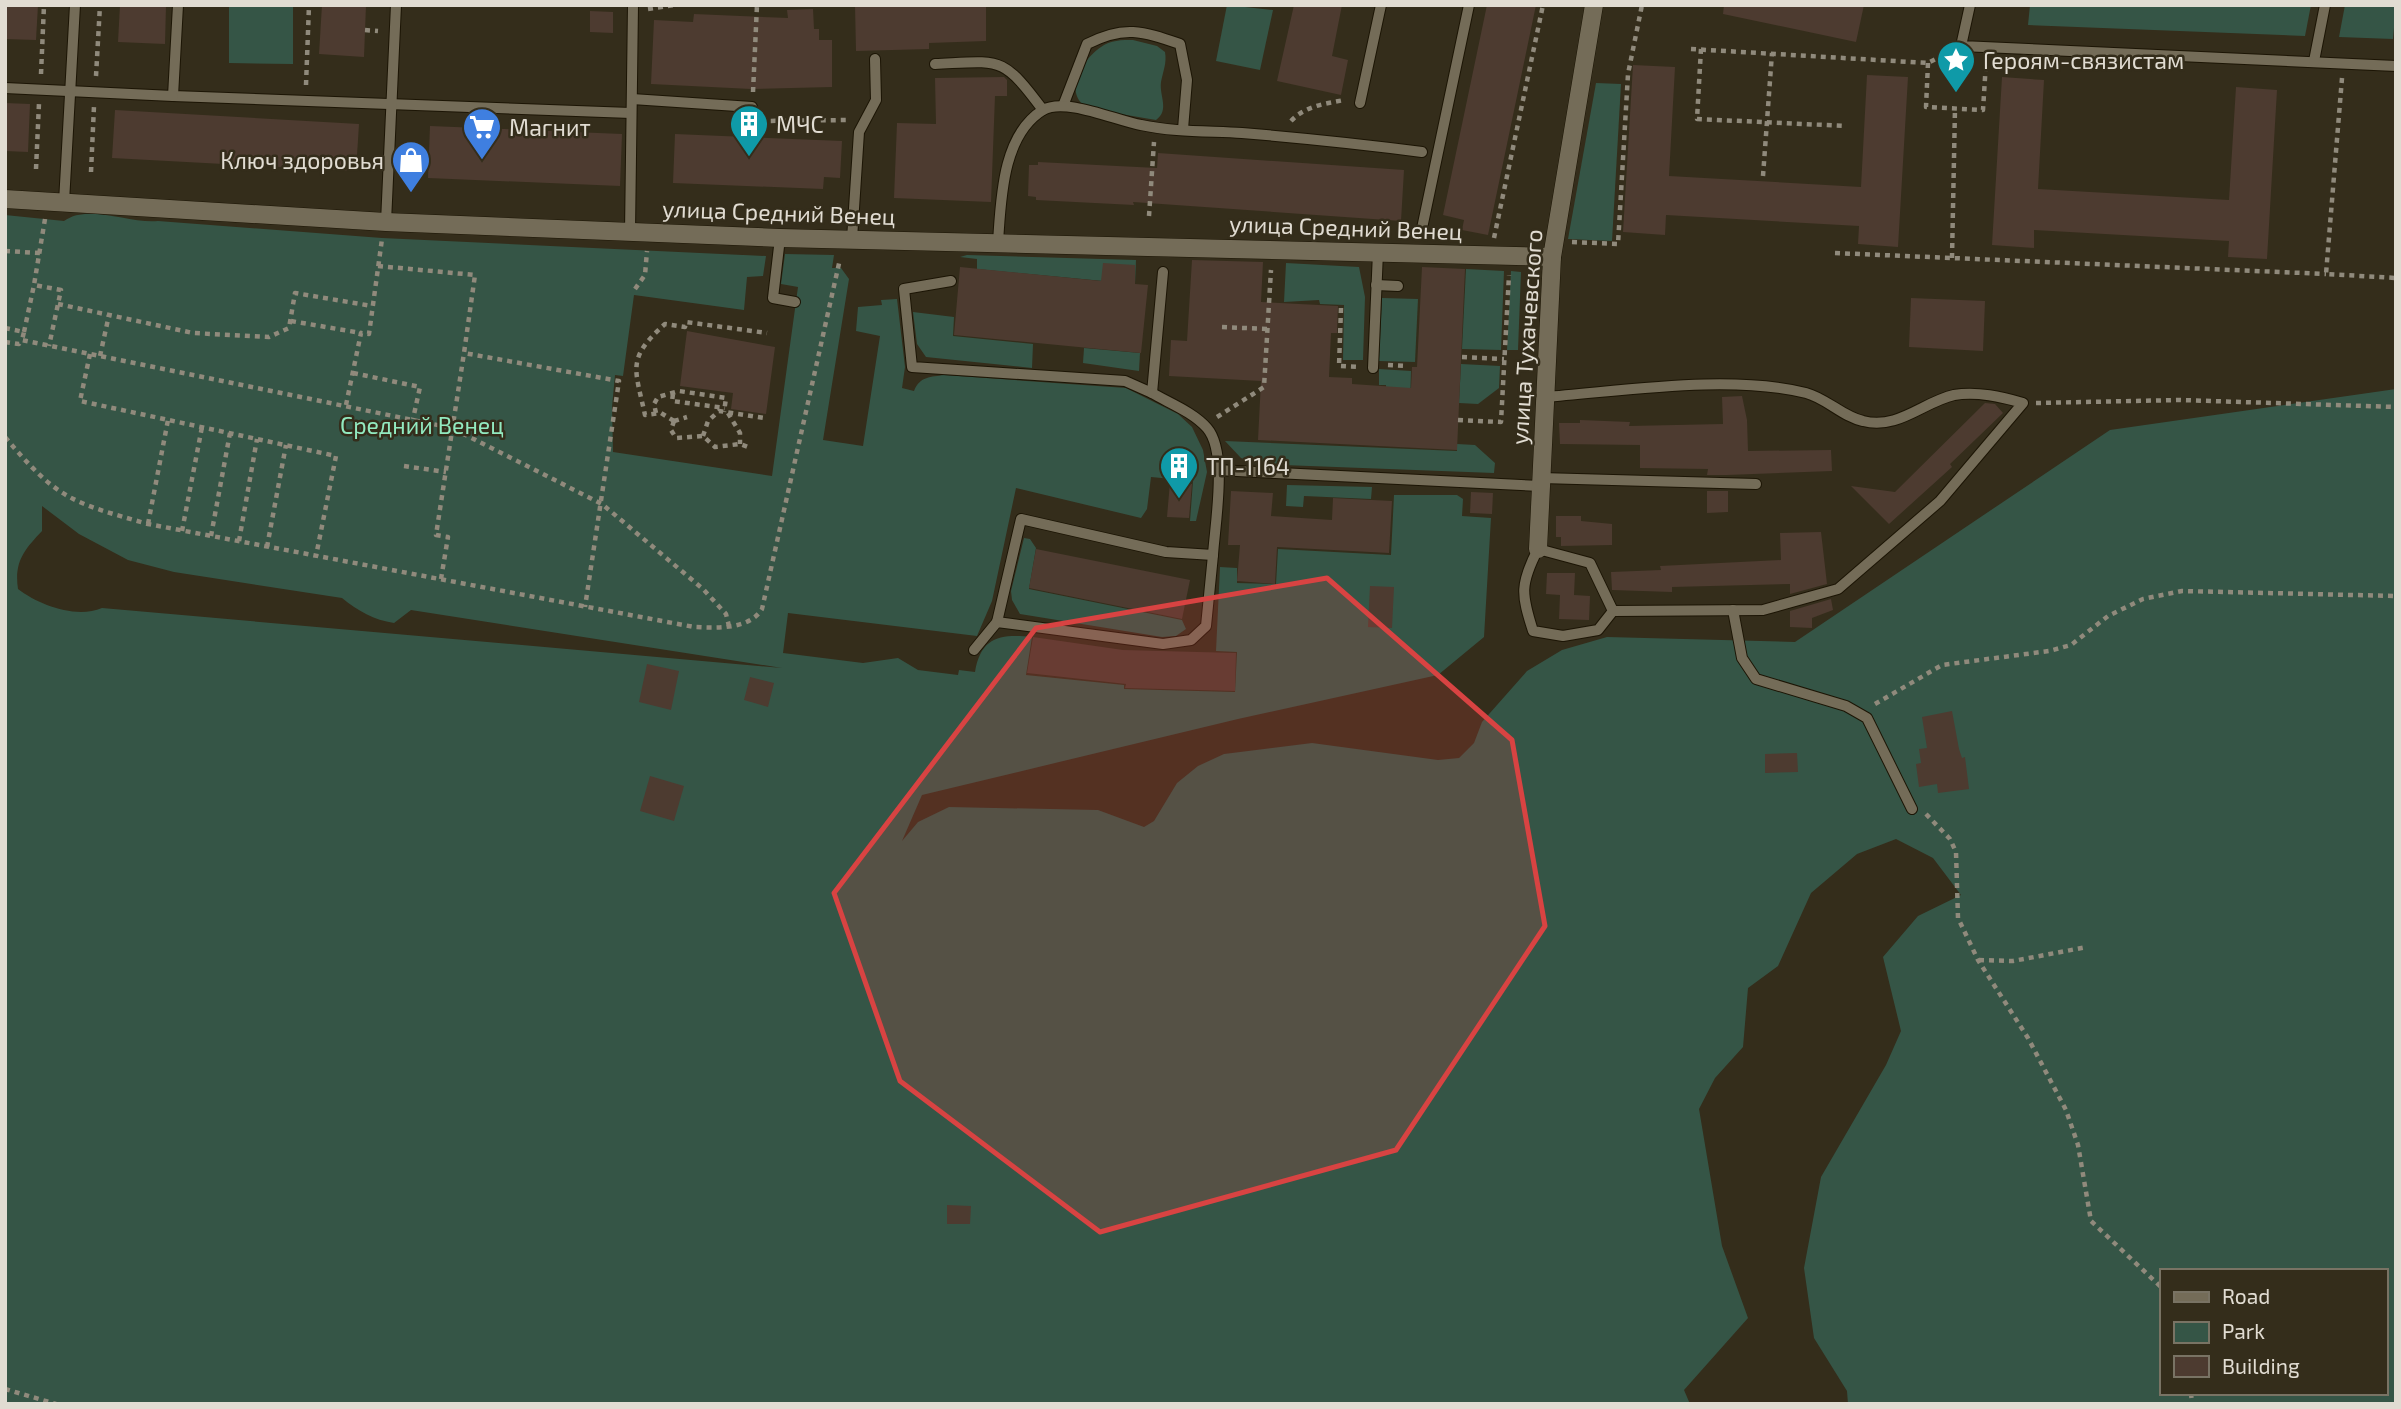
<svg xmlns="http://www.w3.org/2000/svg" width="2401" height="1409" font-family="'Exo 2',sans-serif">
<rect width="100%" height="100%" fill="#342d1b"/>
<g fill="#355546" fill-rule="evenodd">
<polygon points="229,5 293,5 293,64 229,63"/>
<polygon points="1227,5 1273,10 1260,70 1216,61"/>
<polygon points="2030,5 2311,5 2305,36 2028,25"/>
<polygon points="2345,5 2396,5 2393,39 2339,37"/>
<path d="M 1133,40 L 1157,46 L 1165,52 C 1167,63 1163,71 1161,82 C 1159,96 1170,110 1156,120 L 1091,109 C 1061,97 1081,60 1101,47 C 1110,40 1122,40 1133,40 Z"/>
<polygon points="1596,83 1621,84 1612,241 1568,239"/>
<path d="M 5,215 L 64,221 C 88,203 130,224 158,221 L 382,238 L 766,256 L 763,276 L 747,277 L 744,310 L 634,295 L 623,376 L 615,375 L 612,407 L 613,452 L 772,476 L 798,287 L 781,284 L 785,254 L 834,255 L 832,268 L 841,268 L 849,279 L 823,440 L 863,446 L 880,336 L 856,331 L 858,307 L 882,305 L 881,300 L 897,299 L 905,367 L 902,388 L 914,391 C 920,376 931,377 944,375 L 1126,388 L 1178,414 L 1192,427 L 1203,450 L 1207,472 L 1196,521 L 1190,521 L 1193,481 L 1151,477 L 1147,509 L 1141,518 L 1016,488 L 992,601 L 977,636 L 788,613 L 783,653 L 863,663 L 898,658 L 918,670 L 958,675 L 959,670 L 975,672 C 981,637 1000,634 1032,637 L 1026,675 L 1124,685 L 1124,689 L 1235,692 L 1237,652 L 1216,651 L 1220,567 L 1237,568 L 1237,583 L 1276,584 L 1278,549 L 1391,555 L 1394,495 L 1457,495 L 1463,499 L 1462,516 L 1491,518 L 1484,637 L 1438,675 L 1238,719 L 922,795 L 902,841 L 918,822 L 949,807 L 1098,810 L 1144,827 L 1154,821 L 1177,783 L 1198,766 L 1224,754 L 1312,743 L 1438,760 L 1459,758 L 1474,743 L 1482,722 L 1527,671 L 1562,650 L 1607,637 L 1795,642 L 2110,430 L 2396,389 L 2396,1404 L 1848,1404 L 1847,1391 L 1814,1338 L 1804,1268 L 1821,1177 L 1886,1065 L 1901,1031 L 1883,957 L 1918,916 L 1961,895 L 1933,858 L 1896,839 L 1857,854 L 1811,893 L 1778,966 L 1748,988 L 1743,1047 L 1715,1078 L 1699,1109 L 1722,1246 L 1748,1318 L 1684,1390 L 1690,1404 L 5,1404 ZM 42,506 L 79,534 L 128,560 L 174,572 L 342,598 C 358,611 374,620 394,623 L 411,610 L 782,668 L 102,608 C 76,619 39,605 18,589 C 14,562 24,550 42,531 ZM 2161,1271 L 2385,1271 L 2385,1393 L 2161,1393 Z"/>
<polygon points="967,255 1136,260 1135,284 977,269 977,259 960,257"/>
<polygon points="1286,263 1359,267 1365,297 1363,360 1343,360 1344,305 1320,304 1319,300 1284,302"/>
<polygon points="1466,269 1504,271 1501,350 1462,349"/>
<polygon points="1511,271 1521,272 1518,350 1507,350"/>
<polygon points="1382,298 1418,299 1415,362 1379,361"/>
<polygon points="913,312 954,317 953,336 1033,344 1032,368 926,357 917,344"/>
<polygon points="1084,348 1140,353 1139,371 1083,363"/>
<polygon points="1461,364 1500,366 1499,388 1478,404 1459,403"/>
<polygon points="1379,369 1411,371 1410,406 1385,405 1386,385 1379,385"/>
<polygon points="1225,441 1457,451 1457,444 1475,445 1495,463 1494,473 1255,464 1241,458"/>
<polygon points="1287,485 1372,487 1371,499 1304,496 1303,507 1286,506"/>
<polygon points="1024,538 1030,539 1036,548 1029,589 1182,620 1186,629 1176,636 1162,637 1020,614 1012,600 1011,591"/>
</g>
<g fill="#4d3b30">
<polygon points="5,5 38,5 36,40 5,39"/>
<polygon points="120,5 166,5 165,44 118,42"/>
<polygon points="322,5 366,5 364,57 319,54"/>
<polygon points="855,5 986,5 986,41 929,43 929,49 856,51"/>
<polygon points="1294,5 1342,5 1332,56 1348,60 1341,95 1277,81"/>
<polygon points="1487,5 1536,5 1488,235 1462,230 1464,220 1443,215"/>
<polygon points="1724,5 1864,5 1856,42 1723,14"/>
<polygon points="813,9 814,29 819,29 819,40 832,40 832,87 751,89 651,84 654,20 693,22 694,14 788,18 787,10"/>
<polygon points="590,11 613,12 613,33 590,32"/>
<polygon points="1633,65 1675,67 1669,176 1861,187 1867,75 1908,77 1898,247 1858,244 1859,226 1666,215 1665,235 1623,232"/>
<polygon points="1004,77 1007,80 1007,96 995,96 991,202 894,198 897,123 936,124 935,78"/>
<polygon points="2002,77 2044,80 2038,189 2229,200 2236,87 2277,90 2267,259 2228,257 2229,241 2034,230 2034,248 1992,245"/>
<polygon points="5,103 30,104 28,152 5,151"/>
<polygon points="115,110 359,124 356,171 112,158"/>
<polygon points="430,126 622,134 620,186 428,178"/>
<polygon points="675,134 842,141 840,178 824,177 823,189 673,183"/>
<polygon points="1158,153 1404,170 1401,221 1133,202 1134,205 1036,200 1036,197 1028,196 1029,165 1038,165 1038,162 1157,168"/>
<polygon points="1192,260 1263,262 1261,302 1338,306 1337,333 1331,333 1329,377 1352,378 1352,384 1411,388 1412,367 1417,367 1422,267 1465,269 1457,450 1258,440 1261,381 1169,376 1171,340 1187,341"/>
<polygon points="1103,263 1135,265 1135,284 1148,285 1141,353 954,335 960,267 1101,281"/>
<polygon points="1911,298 1985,301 1983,351 1909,347"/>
<polygon points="687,331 775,347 766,414 731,409 733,393 680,386"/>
<polygon points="1742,396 1747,420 1748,451 1831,450 1832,471 1727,475 1707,475 1708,469 1640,468 1640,445 1560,444 1559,423 1580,423 1580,420 1630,422 1629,426 1723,424 1722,397"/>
<polygon points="1985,403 1995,404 2003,413 1950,464 1952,467 1889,524 1851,486 1895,492"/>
<polygon points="1170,482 1192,484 1189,518 1167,517"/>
<polygon points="1231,491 1273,493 1271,516 1332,520 1333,498 1392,501 1389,553 1277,547 1275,584 1237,581 1240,545 1228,545"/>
<polygon points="1707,491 1728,491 1728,512 1707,513"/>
<polygon points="1471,492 1493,493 1492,514 1470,513"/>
<polygon points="1556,516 1581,516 1581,521 1612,524 1612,545 1561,546 1561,537 1556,537"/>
<polygon points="1821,532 1827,584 1790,594 1790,584 1672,587 1672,592 1612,590 1611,572 1661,570 1660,566 1781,560 1780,533"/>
<polygon points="1036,549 1190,580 1182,619 1029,588"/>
<polygon points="1547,573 1575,573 1574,595 1590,596 1589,620 1559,619 1560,595 1546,594"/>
<polygon points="1370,586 1394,587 1392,628 1368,627"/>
<polygon points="1831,599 1833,610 1812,618 1812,628 1790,627 1790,611"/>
<polygon points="1033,637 1123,650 1236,653 1235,691 1125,688 1126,684 1027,673"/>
<polygon points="647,664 679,671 671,710 639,702"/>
<polygon points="750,677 774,683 768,707 744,700"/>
<polygon points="1952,711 1959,749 1962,758 1965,757 1969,789 1938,793 1937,784 1919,787 1916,764 1921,763 1919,749 1927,748 1922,717"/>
<polygon points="1797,753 1798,772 1765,773 1765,754"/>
<polygon points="650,776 684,786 674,821 640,811"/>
<polygon points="947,1205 971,1206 970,1224 947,1224"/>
</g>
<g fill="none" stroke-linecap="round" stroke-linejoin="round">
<defs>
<g id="service">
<polyline points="178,5 173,96 631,113"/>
<polyline points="1970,5 1961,46 2396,66"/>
<polyline points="2314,61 2325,5"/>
<path d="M 935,64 C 1001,61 1002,55 1043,110"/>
<polyline points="5,88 173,96"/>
<polyline points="632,99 752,107"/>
<polyline points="1360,103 1381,5"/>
<path d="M 1063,106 L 1087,44 C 1124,25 1142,31 1180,44 L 1187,80 L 1183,129"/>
<polyline points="64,202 75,5"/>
<polyline points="386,222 396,5"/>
<polyline points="630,232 633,5"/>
<polyline points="1421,233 1469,5"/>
<polyline points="780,238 773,298 795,302"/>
<polyline points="852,239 859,132 876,100 875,59"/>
<path d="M 998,242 C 1001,200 1002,135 1043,110 C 1065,97 1117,121 1141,125 C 1173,132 1209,131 1242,133 C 1302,138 1362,144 1422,152"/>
<polyline points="951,281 904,289 912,367 1125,381 1152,393 1163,272"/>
<polyline points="1376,285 1398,286"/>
<polyline points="1373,368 1378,252"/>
<path d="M 1545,397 C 1624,391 1729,374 1806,393 C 1826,398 1843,417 1863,421 C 1898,430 1923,402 1954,395 C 1977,391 2002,397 2023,403 L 1940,501 L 1838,589 L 1763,610 L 1613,611 L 1590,563 L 1538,549 C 1520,584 1521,594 1533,631 L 1563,636 L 1598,630 L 1613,611"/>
<polyline points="1217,470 1540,486"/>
<polyline points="1541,478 1756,484"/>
<polyline points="1733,610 1742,658 1756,679 1846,706 1867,718 1912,809"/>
<path d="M 997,622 L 1021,519 L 1166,552 L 1213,555 C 1215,523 1228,452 1207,428 C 1193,412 1169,403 1152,393"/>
<polyline points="974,650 997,622 1163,644 1191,640 1206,626 1213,555"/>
</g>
<g id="minor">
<polyline points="5,199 386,222 780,238 1552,257"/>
<polyline points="1538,549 1552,257 1594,5"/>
</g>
</defs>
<use href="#service" stroke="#1c1505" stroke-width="12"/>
<use href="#minor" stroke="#1c1505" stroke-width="19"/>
<g stroke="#908a7c" stroke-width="4.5" stroke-dasharray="5 5" stroke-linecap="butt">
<polyline points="648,9 675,5"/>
<polyline points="365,30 378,31"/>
<polyline points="1691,49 1928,63 1948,53"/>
<polyline points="1701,49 1697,119 1846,126"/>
<polyline points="1928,63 1926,107 1983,110 1986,62"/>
<polyline points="41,74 44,5"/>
<polyline points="96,76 100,5"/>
<polyline points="2342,78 2326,274 2396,278"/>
<polyline points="306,85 309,5"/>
<polyline points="753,92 757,5"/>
<polyline points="762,118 765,121 847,120"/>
<path d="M 1291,121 C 1305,106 1324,104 1344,100"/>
<polyline points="36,169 39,103"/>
<polyline points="91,172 94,106"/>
<polyline points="1763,176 1772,53"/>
<polyline points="1149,216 1154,142"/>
<polyline points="45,219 34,285 61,290 49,346"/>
<polyline points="1494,238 1543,5"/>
<polyline points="1572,242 1618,244 1628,74 1642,5"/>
<polyline points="5,251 40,253"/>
<polyline points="1835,253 2326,274"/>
<polyline points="1952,258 1955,108"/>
<polyline points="378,266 475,275 464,353 619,381 585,607"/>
<polyline points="635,289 645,275 647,251"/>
<polyline points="58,304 193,333 269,337 289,328 295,293 372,306"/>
<polyline points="1341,308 1339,366 1360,367"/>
<polyline points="291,321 361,333"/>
<polyline points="1222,327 1267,329"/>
<polyline points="5,328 24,332 22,340"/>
<polyline points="24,332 34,285"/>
<polyline points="5,342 19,344 22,340 452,428 602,504 703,589 726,614 729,626"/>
<polyline points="90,354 80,401 336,456 316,556"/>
<polyline points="100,356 109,315"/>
<polyline points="1462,357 1504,359"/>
<polyline points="1388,365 1407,366"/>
<polyline points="353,373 420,387 413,419"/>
<polyline points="673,394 672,401 725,408"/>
<polyline points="2036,403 2180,400 2396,407"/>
<polyline points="346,405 361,333 369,334 382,239"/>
<polyline points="656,413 654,404 658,397 679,391 726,398 724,412"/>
<polyline points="728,413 740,433 740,444"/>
<polyline points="1217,417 1264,387 1271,270"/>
<polyline points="1458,420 1501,422 1509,275"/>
<path d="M 674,421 L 661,413 L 645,415 C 635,368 626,359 665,324 L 685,327 L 686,322 L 767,333"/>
<polyline points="674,421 671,430 676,438 703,436 715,447 740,444 748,447"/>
<polyline points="674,421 687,417"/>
<polyline points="703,436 708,421 719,411 765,418"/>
<path d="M 5,437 C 58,500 71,502 148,524 L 694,627 C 716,628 749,630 762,609 L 840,259"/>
<polyline points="404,466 446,472"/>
<polyline points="148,524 168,420"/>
<polyline points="182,531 202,427"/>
<polyline points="211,536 230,433"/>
<polyline points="239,541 257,439"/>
<polyline points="267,547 286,445"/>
<polyline points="441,579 448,537 436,535 464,353"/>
<polyline points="1875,704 1942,665 2049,651 2071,645 2108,616 2143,599 2182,591 2396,596"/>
<polyline points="1926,814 1950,839 1956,852 1958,918 1978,960 2028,1038 2066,1110 2078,1145 2091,1221 2161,1287"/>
<polyline points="1979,960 2013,961 2087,947"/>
<polyline points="5,1389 56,1404"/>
<polyline points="2191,1393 2192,1404"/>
</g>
<use href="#service" stroke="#746c58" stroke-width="10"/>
<use href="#minor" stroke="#746c58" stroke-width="18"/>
</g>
<path fill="#d84342" fill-opacity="0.2" stroke="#d84342" stroke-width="5" stroke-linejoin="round" d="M 1327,578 L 1512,740 L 1545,926 L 1396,1150 L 1100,1232 L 900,1081 L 834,893 L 1036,628 Z"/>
<defs>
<symbol id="sight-pin" viewBox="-11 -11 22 30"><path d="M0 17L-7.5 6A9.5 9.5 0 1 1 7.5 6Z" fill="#0f9aa8" stroke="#342d1b"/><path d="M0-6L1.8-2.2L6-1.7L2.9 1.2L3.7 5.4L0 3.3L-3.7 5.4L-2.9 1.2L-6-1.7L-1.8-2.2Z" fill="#fff"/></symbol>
<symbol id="building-pin" viewBox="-11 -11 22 30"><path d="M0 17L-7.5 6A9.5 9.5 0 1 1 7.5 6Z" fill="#0f9aa8" stroke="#342d1b"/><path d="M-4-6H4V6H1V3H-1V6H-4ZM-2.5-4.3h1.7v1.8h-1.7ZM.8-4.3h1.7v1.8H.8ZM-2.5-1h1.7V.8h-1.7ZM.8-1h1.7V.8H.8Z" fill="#fff"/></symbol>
<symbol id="supermarket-pin" viewBox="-11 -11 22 30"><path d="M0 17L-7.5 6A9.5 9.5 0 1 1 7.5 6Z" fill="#3f7fe0" stroke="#342d1b"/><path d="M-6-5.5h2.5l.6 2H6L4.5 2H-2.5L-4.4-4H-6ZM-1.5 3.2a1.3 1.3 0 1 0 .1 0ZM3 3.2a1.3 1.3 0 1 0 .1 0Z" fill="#fff"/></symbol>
<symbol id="shop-pin" viewBox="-11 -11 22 30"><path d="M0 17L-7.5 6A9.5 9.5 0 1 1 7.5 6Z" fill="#3f7fe0" stroke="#342d1b"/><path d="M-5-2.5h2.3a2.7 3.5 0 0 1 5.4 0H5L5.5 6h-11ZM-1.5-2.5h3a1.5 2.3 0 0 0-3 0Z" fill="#fff"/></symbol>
</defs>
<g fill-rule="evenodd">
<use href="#sight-pin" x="1934" y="38" width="44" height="60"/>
<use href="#building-pin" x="727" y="102" width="44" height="60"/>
<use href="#supermarket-pin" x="460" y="105" width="44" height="60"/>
<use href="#shop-pin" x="389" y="138" width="44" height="60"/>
<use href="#building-pin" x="1157" y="444" width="44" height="60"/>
</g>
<g text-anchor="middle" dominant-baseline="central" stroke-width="5" stroke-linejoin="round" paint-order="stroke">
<g font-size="23" fill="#e1dcd2" stroke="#342d1b" text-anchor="start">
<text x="1983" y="60">Героям-связистам</text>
<text x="776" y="124">МЧС</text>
<text x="509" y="127">Магнит</text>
<text x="384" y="160" text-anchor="end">Ключ здоровья</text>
<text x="1206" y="466">ТП-1164</text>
</g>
<g font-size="23" fill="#e1dcd2" stroke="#342d1b">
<text transform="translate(779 212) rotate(2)">улица Средний Венец</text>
<text transform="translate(1346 227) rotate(2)">улица Средний Венец</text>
<text transform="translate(1526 337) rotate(-86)">улица Тухачевского</text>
</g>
<g font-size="23" fill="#92eac0" stroke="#342d1b">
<text x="422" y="425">Средний Венец</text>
</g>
</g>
<rect width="2401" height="1409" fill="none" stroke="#e1dcd2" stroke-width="14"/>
<rect x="2160" y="1269" width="228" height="126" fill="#342d1b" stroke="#797364" stroke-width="2"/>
<rect x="2174" y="1292" width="35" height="10" fill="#746c58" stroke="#797364" stroke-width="2"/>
<text x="2222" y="1304" font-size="21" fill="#e1dcd2">Road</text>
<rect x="2174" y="1322" width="35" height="21" fill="#355546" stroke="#797364" stroke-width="2"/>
<text x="2222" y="1339" font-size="21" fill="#e1dcd2">Park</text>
<rect x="2174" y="1356" width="35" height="21" fill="#4d3b30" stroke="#797364" stroke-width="2"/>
<text x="2222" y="1374" font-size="21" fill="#e1dcd2">Building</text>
</svg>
